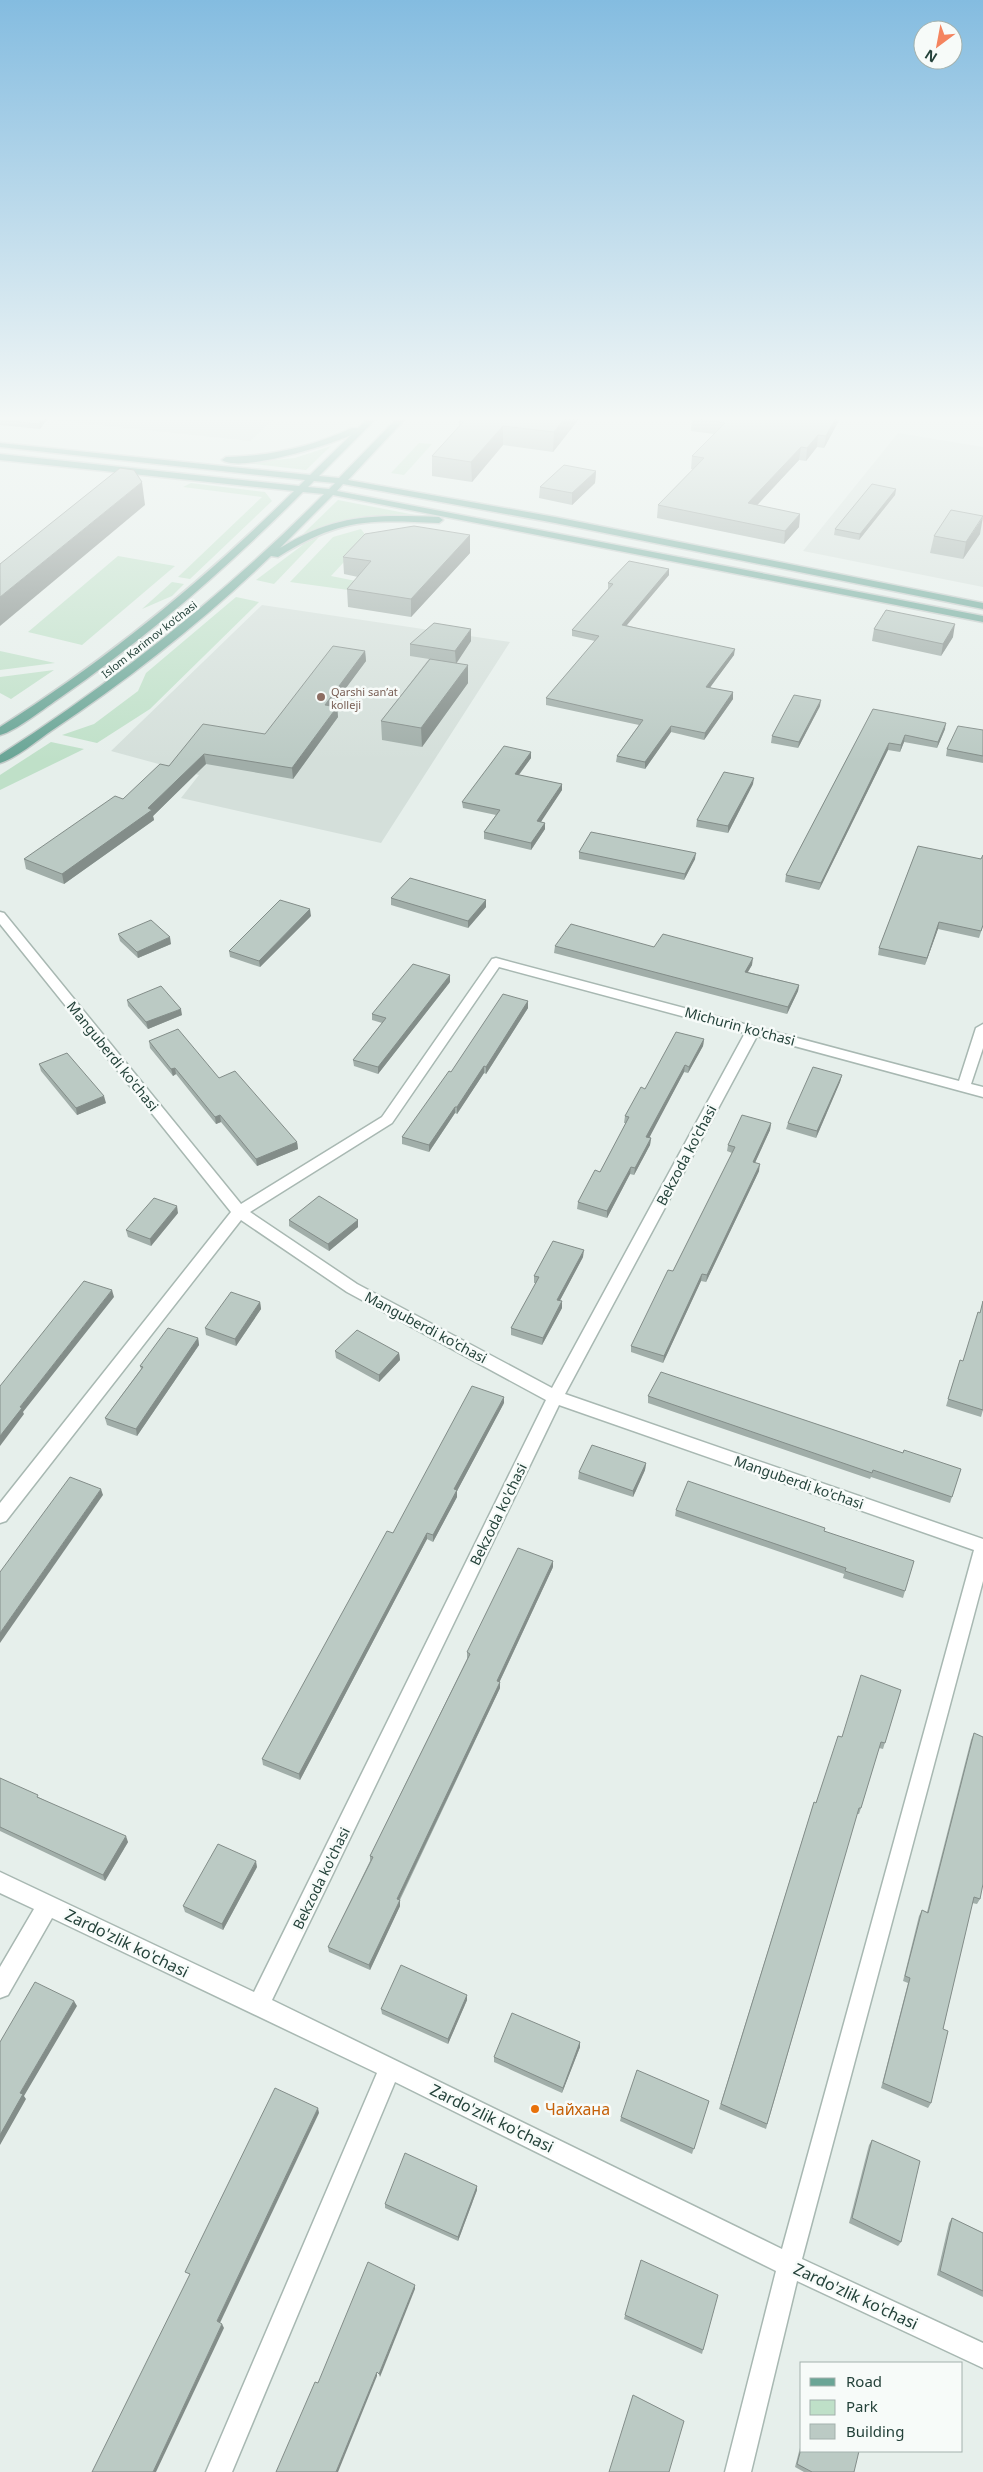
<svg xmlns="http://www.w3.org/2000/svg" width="983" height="2472" font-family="'Noto Sans',sans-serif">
<rect width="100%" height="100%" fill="#e6efeb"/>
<g fill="#d4dfda">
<polygon points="4,415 279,415 250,441"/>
<polygon points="898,433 983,447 983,587 803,551"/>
<polygon points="262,605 510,642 381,843 181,798 199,775 111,751"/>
</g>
<g fill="#bfe0c8">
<polygon points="419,443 432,444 404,475 391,473"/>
<polygon points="331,446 306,470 245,463 295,458"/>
<polygon points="191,483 265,492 272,501 190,579 178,577 262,497 183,487"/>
<path d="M 338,500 L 415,515 C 373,513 342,517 303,534 Z"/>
<polygon points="361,529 367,537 331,576 371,584 363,592 290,582 333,537"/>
<polygon points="319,537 274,584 256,580 304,544"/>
<polygon points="118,556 175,566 82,645 28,632"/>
<polygon points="172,582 184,584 172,596 142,609"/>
<polygon points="236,597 259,602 150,709 97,743 62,735 94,724 138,691 146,673"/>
<polygon points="0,651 55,663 0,670"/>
<polygon points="54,670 11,699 0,693 0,677"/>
<polygon points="51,742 84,749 0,790 0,775"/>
</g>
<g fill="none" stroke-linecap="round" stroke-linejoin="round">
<defs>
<path id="minor" d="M 0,912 L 4,913 L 241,1204 L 382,1117 L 492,959 L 496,958 L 959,1081 L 976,1028 L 983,1024 L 983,1048 L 971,1084 L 983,1087 L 983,1097 L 757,1036 L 565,1394 L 983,1539 L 983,1581 L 802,2259 L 983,2343 L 983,2368 L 797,2281 L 751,2472 L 725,2472 L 776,2271 L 395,2082 L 232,2472 L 206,2472 L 377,2073 L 52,1918 L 8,1995 L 0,1998 L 0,1967 L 34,1909 L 0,1893 L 0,1872 L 254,1992 L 546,1400 L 347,1292 L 241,1220 L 6,1521 L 0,1523 L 0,1503 L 231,1212 L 0,924 ZM 499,967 L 745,1033 L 552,1388 L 357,1284 L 250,1212 L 392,1123 ZM 559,1405 L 974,1550 L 782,2249 L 272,2000 Z"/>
<path id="major" d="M 371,415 L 380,415 L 319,476 L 339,478 L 400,415 L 409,415 L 348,480 L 555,517 L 983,603 L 983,609 L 555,523 L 343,484 L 337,491 L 983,616 L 983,622 L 333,495 L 280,548 C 338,513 374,515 439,517 L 443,520 L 439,523 C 368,520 341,518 278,557 L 271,556 C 203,621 129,679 51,731 C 38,740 15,759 0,763 L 0,755 C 118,679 225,594 324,494 L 303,492 C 228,567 149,636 61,697 C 46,707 16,731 0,735 L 0,727 C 108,659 204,580 294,491 L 0,460 L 0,454 L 299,486 L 305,480 L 0,447 L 0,443 L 310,475 L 351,435 C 330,445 240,473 222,460 L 226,457 C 271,456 311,447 352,428 L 358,428 ZM 314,481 L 335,483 L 329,489 L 308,487 Z"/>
</defs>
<use href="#minor" stroke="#a8b8b2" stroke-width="3"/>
<use href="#major" stroke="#c2cac8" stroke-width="3"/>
<use href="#minor" fill="#fff" fill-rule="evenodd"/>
<use href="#major" fill="#6aa596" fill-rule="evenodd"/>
</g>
<g fill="#a1aea9">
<polygon points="0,415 50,415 40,429 0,425"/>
<polygon points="462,415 582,415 553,452 503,445 472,482 432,476 432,456 459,426 459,419"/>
<polygon points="842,415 824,448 817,447 806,461 799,460 757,505 800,514 799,527 784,544 657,518 658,505 694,469 691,469 692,456 714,434 691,431 692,418"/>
<polygon points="596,471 595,483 572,505 539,498 540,487"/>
<polygon points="896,489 895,495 859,540 834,535 835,529"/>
<polygon points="980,534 963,559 930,553 934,536"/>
<polygon points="470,535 470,553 411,617 348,607 347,589 358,577 344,574 343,557"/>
<polygon points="669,575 626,625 734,655 710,687 733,699 704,740 671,732 645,769 616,762 617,756 639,725 546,705 546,698 595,641 572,636 572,630 608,589 608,583"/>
<polygon points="874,629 953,637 941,656 872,641"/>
<polygon points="471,641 456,663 468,683 422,747 382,740 381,721 429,659 410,656 410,644"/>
<polygon points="365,651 366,661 332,706 337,707 338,717 293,779 206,764 153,816 154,820 64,884 26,869 24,859 123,799 169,766 265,734"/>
<polygon points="820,706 798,748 771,743 772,736"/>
<polygon points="873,709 945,729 937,748 904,742 900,752 888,750 819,890 785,882 786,875"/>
<polygon points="983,730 983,763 946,756 947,749"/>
<polygon points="531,752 531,758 519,775 562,784 562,790 540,822 545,823 545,829 531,850 484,839 484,832 496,815 463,808 462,802"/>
<polygon points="753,784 728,833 696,827 697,820"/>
<polygon points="918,846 983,926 979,938 938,929 925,965 878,955 879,948"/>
<polygon points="579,852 695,859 684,880 579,859"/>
<polygon points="391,898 486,900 486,907 468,928 391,905"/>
<polygon points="311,916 260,967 230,957 229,951"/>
<polygon points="118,934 171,944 138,958 120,941"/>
<polygon points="555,946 654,947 752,965 748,972 799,985 798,991 787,1014 554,953"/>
<polygon points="450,982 378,1074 354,1066 353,1060 382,1023 372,1020 372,1014"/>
<polygon points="127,1000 182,1015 148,1029 128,1006"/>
<polygon points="528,1001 528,1008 486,1074 484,1073 457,1114 455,1113 429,1152 402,1144 402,1137 451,1072"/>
<polygon points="704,1039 703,1046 688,1073 684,1072 649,1137 651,1138 650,1145 634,1175 630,1174 607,1218 577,1209 578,1202 600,1172 626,1123 624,1123 625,1116 645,1089"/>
<polygon points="149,1041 219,1078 297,1142 298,1149 257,1166 221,1122 216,1124 176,1074 173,1076 150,1048"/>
<polygon points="39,1064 106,1103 77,1115 41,1071"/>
<polygon points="842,1075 840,1082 816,1138 786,1129 788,1123"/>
<polygon points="771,1123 770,1130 755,1163 759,1171 706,1282 701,1281 663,1363 631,1352 631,1346 673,1271 732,1153 727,1151 728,1145"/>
<polygon points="178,1213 151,1246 128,1237 126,1230"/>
<polygon points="289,1220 358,1220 358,1227 329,1251 289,1226"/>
<polygon points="583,1257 560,1300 562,1308 542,1345 511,1335 511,1328 536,1283 534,1283 534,1276"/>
<polygon points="260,1302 261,1309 236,1346 206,1335 205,1328"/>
<polygon points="198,1338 199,1345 137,1436 107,1425 105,1418 141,1369 140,1366"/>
<polygon points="335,1351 399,1353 400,1360 379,1382 336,1358"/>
<polygon points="960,1360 983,1410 981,1417 946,1406"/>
<polygon points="648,1396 903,1453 961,1469 950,1503 871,1477 870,1479 648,1403"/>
<polygon points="504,1403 457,1491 457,1497 433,1542 427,1539 300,1780 263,1765 262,1759 393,1533"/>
<polygon points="646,1463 645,1470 633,1497 578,1479 579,1472"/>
<polygon points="676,1510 824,1531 905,1591 903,1598 843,1578 844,1574 675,1516"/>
<polygon points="553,1567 500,1681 500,1688 400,1900 400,1906 370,1970 329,1952 328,1947 370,1861 370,1856 467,1659 467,1652"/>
<polygon points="901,1690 883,1749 879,1748 861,1808 859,1814 857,1814 766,2129 719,2109 814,1802 816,1803 842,1737"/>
<polygon points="974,1733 980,1899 977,1904 972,1903 943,2029 931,2103 928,2108 881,2088 908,1983 903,1981 919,1916 922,1910 927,1912 971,1740"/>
<polygon points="0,1778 128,1842 105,1881 0,1831"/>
<polygon points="257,1867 223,1930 185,1912 183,1906"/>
<polygon points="467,2000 448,2044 382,2014 381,2009"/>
<polygon points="580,2042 580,2047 562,2093 494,2062 494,2057"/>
<polygon points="709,2101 692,2154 620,2121 621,2117"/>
<polygon points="872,2140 901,2242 898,2246 849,2223 869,2145"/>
<polygon points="477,2186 477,2190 458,2241 385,2208 385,2204"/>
<polygon points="952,2218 983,2233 983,2297 937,2275 949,2223"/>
<polygon points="641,2260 703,2350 702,2354 624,2319"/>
<polygon points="802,2440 802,2451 854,2472 804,2472 795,2467"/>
</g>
<g fill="#838d89">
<polygon points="45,415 50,415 40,429 39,424"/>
<polygon points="567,415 582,415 553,452 554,432"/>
<polygon points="837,415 842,415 824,448 826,436"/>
<polygon points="503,426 503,445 472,482 471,462"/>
<polygon points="818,435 817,447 806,461 807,448"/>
<polygon points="801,447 799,460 747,516 748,503"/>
<polygon points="596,471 595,483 572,505 572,493"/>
<polygon points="142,482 145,505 0,626 0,597"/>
<polygon points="896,489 895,495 859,540 860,534"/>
<polygon points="800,514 799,527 784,544 785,531"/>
<polygon points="983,517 980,534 963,559 966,542"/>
<polygon points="470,535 470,553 411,617 411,599"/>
<polygon points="669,569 669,575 622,631 622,625"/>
<polygon points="955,624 953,637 941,656 943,644"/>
<polygon points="471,629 471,641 456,664 455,651"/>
<polygon points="735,649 734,655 706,693 706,687"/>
<polygon points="365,651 366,661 326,715 325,705"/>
<polygon points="468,665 468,683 422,747 421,728"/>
<polygon points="733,692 733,699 704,740 705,733"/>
<polygon points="821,700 820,706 798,748 799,742"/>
<polygon points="337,707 338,717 293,779 292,768"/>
<polygon points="946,723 945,729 937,748 938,742"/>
<polygon points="671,726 671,732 645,769 645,762"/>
<polygon points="905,735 904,742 900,752 901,745"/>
<polygon points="889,743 888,750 819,890 821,883"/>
<polygon points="531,752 531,758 514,781 515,774"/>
<polygon points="204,754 206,764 153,816 154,820 64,884 62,874 148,808"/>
<polygon points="754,778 753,784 728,833 728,826"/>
<polygon points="562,784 562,790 537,828 537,821"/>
<polygon points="545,823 545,829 531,850 531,843"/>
<polygon points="696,853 695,859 684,880 685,874"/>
<polygon points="486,900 486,907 468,928 468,921"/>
<polygon points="310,909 311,916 260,967 259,961"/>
<polygon points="939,922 938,929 925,965 927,958"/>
<polygon points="170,937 171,944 138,958 137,952"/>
<polygon points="753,958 752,965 744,978 745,972"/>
<polygon points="450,975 450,982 378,1074 378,1067"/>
<polygon points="799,985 798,991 787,1014 788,1007"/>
<polygon points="528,1001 528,1008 486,1074 486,1067"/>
<polygon points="181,1009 182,1015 148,1029 146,1022"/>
<polygon points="704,1039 703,1046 688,1073 689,1067"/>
<polygon points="685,1065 684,1072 646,1144 646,1137"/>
<polygon points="484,1066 484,1073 457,1114 457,1107"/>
<polygon points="175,1068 176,1074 173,1076 171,1069"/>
<polygon points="842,1075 840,1082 816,1138 817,1131"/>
<polygon points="104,1096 106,1103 77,1115 76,1108"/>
<polygon points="455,1107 455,1113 429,1152 429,1145"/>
<polygon points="220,1115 221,1122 216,1124 215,1117"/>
<polygon points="771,1123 770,1130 752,1169 753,1162"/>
<polygon points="651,1138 650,1145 634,1175 635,1168"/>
<polygon points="297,1142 298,1149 257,1166 256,1159"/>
<polygon points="760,1164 759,1171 706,1282 707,1275"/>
<polygon points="631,1167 630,1174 607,1218 607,1211"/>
<polygon points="177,1206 178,1213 151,1246 150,1239"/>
<polygon points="358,1220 358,1227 329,1251 328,1244"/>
<polygon points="584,1250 583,1257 557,1306 557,1300"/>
<polygon points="702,1274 701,1281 663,1363 664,1356"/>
<polygon points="112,1290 114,1297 23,1412 24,1414 0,1446 0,1436 20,1407"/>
<polygon points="562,1301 562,1308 542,1345 543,1338"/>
<polygon points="260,1302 261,1309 236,1346 235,1339"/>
<polygon points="198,1338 199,1345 137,1436 136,1429"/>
<polygon points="399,1353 400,1360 379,1382 379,1375"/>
<polygon points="504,1397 504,1403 457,1491 457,1497 433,1542 433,1535 454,1489"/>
<polygon points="646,1463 645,1470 633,1497 633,1491"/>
<polygon points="101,1489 103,1495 0,1643 0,1633"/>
<polygon points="427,1533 427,1539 300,1780 299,1774"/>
<polygon points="553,1561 553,1567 497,1687 497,1681"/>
<polygon points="500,1682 500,1688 397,1904 397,1899"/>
<polygon points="126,1836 128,1842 105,1881 103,1875"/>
<polygon points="256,1861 257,1867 223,1930 222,1924"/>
<polygon points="400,1900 400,1906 370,1970 369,1965"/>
<polygon points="467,1995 467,2000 448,2044 448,2039"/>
<polygon points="74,2001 77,2006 24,2096 26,2099 0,2145 0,2135 20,2093"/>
<polygon points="580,2042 580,2047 562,2093 563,2088"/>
<polygon points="318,2108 319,2113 219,2325 217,2321"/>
<polygon points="477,2186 477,2190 458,2241 458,2237"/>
<polygon points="415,2285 415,2289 380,2377 379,2374"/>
<polygon points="222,2324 224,2328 156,2472 153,2472"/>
<polygon points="377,2372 377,2376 338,2472 336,2472"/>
</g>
<g fill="#bbcac4" stroke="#838d89">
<polygon points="0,415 45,415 39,424 0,420"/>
<polygon points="462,415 567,415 554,432 503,426 471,462 432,456 465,420 459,419"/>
<polygon points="694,415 837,415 826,436 818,435 807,448 801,447 748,503 800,514 785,531 658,505 704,458 692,456 725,423 692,418"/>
<polygon points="564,465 596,471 572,493 540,487"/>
<polygon points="120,468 134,470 142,482 0,597 0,564"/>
<polygon points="872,484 896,489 860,534 835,529"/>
<polygon points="951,510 983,516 966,542 934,536"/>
<polygon points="414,526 470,535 411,599 347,589 371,561 343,557 365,534"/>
<polygon points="629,561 669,569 622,625 735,649 706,687 733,692 705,733 671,726 645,762 617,756 643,720 546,698 599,636 572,630 613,584 608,583"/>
<polygon points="886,610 955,624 943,644 874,629"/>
<polygon points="434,623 471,629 455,651 410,644"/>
<polygon points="333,646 365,651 325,705 337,707 292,768 204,754 148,808 152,810 62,874 24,859 115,796 123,799 160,764 169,766 203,724 265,734"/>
<polygon points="430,659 468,665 421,728 381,721"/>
<polygon points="794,695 821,700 799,742 772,736"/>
<polygon points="873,709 946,723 938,742 905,735 901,745 889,743 821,883 786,875"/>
<polygon points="958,726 983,730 983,756 947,749"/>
<polygon points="504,746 531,752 515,774 562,784 537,821 545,823 531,843 484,832 500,810 462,802"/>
<polygon points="724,772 754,778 728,826 697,820"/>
<polygon points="591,832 696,853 685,874 579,852"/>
<polygon points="918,846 981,859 983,855 983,925 981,931 939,922 927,958 879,948"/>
<polygon points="410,878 486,900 468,921 391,898"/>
<polygon points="280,900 310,909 259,961 229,951"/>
<polygon points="151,920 170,937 137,952 118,934"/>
<polygon points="571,924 654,947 663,934 753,958 745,972 799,985 788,1007 555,946"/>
<polygon points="413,964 450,975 378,1067 353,1060 386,1018 372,1014"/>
<polygon points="161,986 181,1009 146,1022 127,1000"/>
<polygon points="503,994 528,1001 486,1067 484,1066 457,1107 455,1107 429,1145 402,1137 449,1071 451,1072"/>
<polygon points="178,1029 219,1078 235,1071 297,1142 256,1159 220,1115 215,1117 175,1068 171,1069 149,1041"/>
<polygon points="676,1032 704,1039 689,1067 685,1065 646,1137 651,1138 635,1168 631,1167 607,1211 578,1202 595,1170 600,1172 629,1117 625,1116 641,1087 645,1089"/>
<polygon points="67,1053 104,1096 76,1108 39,1064"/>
<polygon points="813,1067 842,1075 817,1131 788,1123"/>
<polygon points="742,1115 771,1123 753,1162 760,1164 707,1275 702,1274 664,1356 631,1346 668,1270 673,1271 735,1147 728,1145"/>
<polygon points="319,1196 358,1220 328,1244 289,1220"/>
<polygon points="154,1198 177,1206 150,1239 126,1230"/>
<polygon points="553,1241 584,1250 557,1300 562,1301 543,1338 511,1328 539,1277 534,1276"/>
<polygon points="84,1281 112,1290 20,1407 22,1408 0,1436 0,1386"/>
<polygon points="231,1292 260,1302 235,1339 205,1328"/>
<polygon points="983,1301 983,1410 948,1399 960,1360 963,1361 978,1312 980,1313"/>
<polygon points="168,1328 198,1338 136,1429 105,1418 143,1367 140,1366"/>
<polygon points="357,1330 399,1353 379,1375 335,1351"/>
<polygon points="661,1372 903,1453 904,1450 961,1469 952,1497 873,1470 872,1473 648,1396"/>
<polygon points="472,1386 504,1397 454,1489 457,1490 433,1535 427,1533 299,1774 262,1759 387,1531 393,1533"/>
<polygon points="592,1445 646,1463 633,1491 579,1472"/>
<polygon points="70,1477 101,1489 0,1633 0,1572"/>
<polygon points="688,1481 825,1528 824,1531 914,1561 905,1591 845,1571 846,1568 676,1510"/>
<polygon points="518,1548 553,1561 497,1681 500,1682 397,1899 400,1900 369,1965 328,1947 373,1857 370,1856 470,1654 467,1652"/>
<polygon points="861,1675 901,1690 885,1743 881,1742 861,1808 859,1808 767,2124 721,2104 814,1802 816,1803 838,1736 842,1737"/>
<polygon points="974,1733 983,1737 983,1884 980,1899 974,1897 943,2029 948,2031 931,2103 883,2083 910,1978 905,1976 922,1910 928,1913"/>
<polygon points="0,1778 38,1795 37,1797 126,1836 103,1875 0,1827"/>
<polygon points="218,1844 256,1861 222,1924 183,1906"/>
<polygon points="401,1965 467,1995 448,2039 381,2009"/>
<polygon points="35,1982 74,2001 20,2093 23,2094 0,2135 0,2042"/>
<polygon points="512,2013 580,2042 563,2088 494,2057"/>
<polygon points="637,2070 709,2101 694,2149 621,2117"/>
<polygon points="275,2088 318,2108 217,2321 222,2324 153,2472 92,2472 190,2274 185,2272"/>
<polygon points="872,2140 920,2161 901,2242 852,2218"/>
<polygon points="405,2153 477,2186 458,2237 385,2204"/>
<polygon points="952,2218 983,2233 983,2291 940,2271"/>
<polygon points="641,2260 718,2295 703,2350 625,2315"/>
<polygon points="368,2262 415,2285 379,2374 377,2372 336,2472 276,2472 315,2382 318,2383"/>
<polygon points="633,2395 684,2421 669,2472 609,2472"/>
<polygon points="802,2445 802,2451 859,2451 854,2472 812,2472 797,2464"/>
</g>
<linearGradient id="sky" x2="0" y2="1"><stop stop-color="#84bce0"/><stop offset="0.55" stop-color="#f4f8f6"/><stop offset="1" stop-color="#f4f8f6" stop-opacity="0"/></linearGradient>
<rect width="983" height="761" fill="url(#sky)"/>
<circle fill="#8d6e63" stroke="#f7fbf9" stroke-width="2" cx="321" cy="697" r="5"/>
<circle fill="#e8710a" stroke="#f7fbf9" stroke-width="2" cx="535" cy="2109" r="5"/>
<g text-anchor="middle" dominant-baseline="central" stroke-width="5" stroke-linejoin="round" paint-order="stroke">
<g font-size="11" fill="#24423a" stroke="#f7fbf9">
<text transform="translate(149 639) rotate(-38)">Islom Karimov ko‘chasi</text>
</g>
<g font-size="11" fill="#785e54" stroke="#f7fbf9" text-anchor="start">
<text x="331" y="691">Qarshi san’at<tspan x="331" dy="13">kolleji</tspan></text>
</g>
<g font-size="14" fill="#24423a" stroke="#f7fbf9">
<text transform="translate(740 1026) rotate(15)">Michurin ko'chasi</text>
<text transform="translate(113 1056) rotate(51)">Manguberdi ko'chasi</text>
<text transform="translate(686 1155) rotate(-62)">Bekzoda ko'chasi</text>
<text transform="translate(426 1327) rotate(28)">Manguberdi ko'chasi</text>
<text transform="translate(799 1482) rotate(19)">Manguberdi ko'chasi</text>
<text transform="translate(498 1514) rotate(-64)">Bekzoda ko'chasi</text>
<text transform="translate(321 1878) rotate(-64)">Bekzoda ko'chasi</text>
</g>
<g font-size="16" fill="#24423a" stroke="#f7fbf9">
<text transform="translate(127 1943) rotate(26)">Zardo'zlik ko'chasi</text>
<text transform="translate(492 2118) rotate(26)">Zardo'zlik ko'chasi</text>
<text transform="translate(856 2296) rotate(25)">Zardo'zlik ko'chasi</text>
</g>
<g font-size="16" fill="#c56008" stroke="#f7fbf9" text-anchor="start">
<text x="545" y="2109">Чайхана</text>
</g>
</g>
<rect x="800" y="2362" width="162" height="90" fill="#f7fbf9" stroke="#a3b1ad"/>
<rect x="810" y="2378" width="25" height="8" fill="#6aa596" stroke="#a3b1ad"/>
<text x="846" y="2387" font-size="15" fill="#24423a">Road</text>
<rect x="810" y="2400" width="25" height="15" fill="#bfe0c8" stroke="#a3b1ad"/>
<text x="846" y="2412" font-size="15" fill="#24423a">Park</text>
<rect x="810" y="2424" width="25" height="15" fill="#bbcac4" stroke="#a3b1ad"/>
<text x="846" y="2437" font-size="15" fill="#24423a">Building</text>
<g transform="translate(938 45) rotate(212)"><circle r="24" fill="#f7fbf9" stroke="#a3b1ad"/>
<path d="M0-4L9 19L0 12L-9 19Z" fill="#f4845f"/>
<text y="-8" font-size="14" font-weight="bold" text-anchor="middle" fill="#24423a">N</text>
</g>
</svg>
